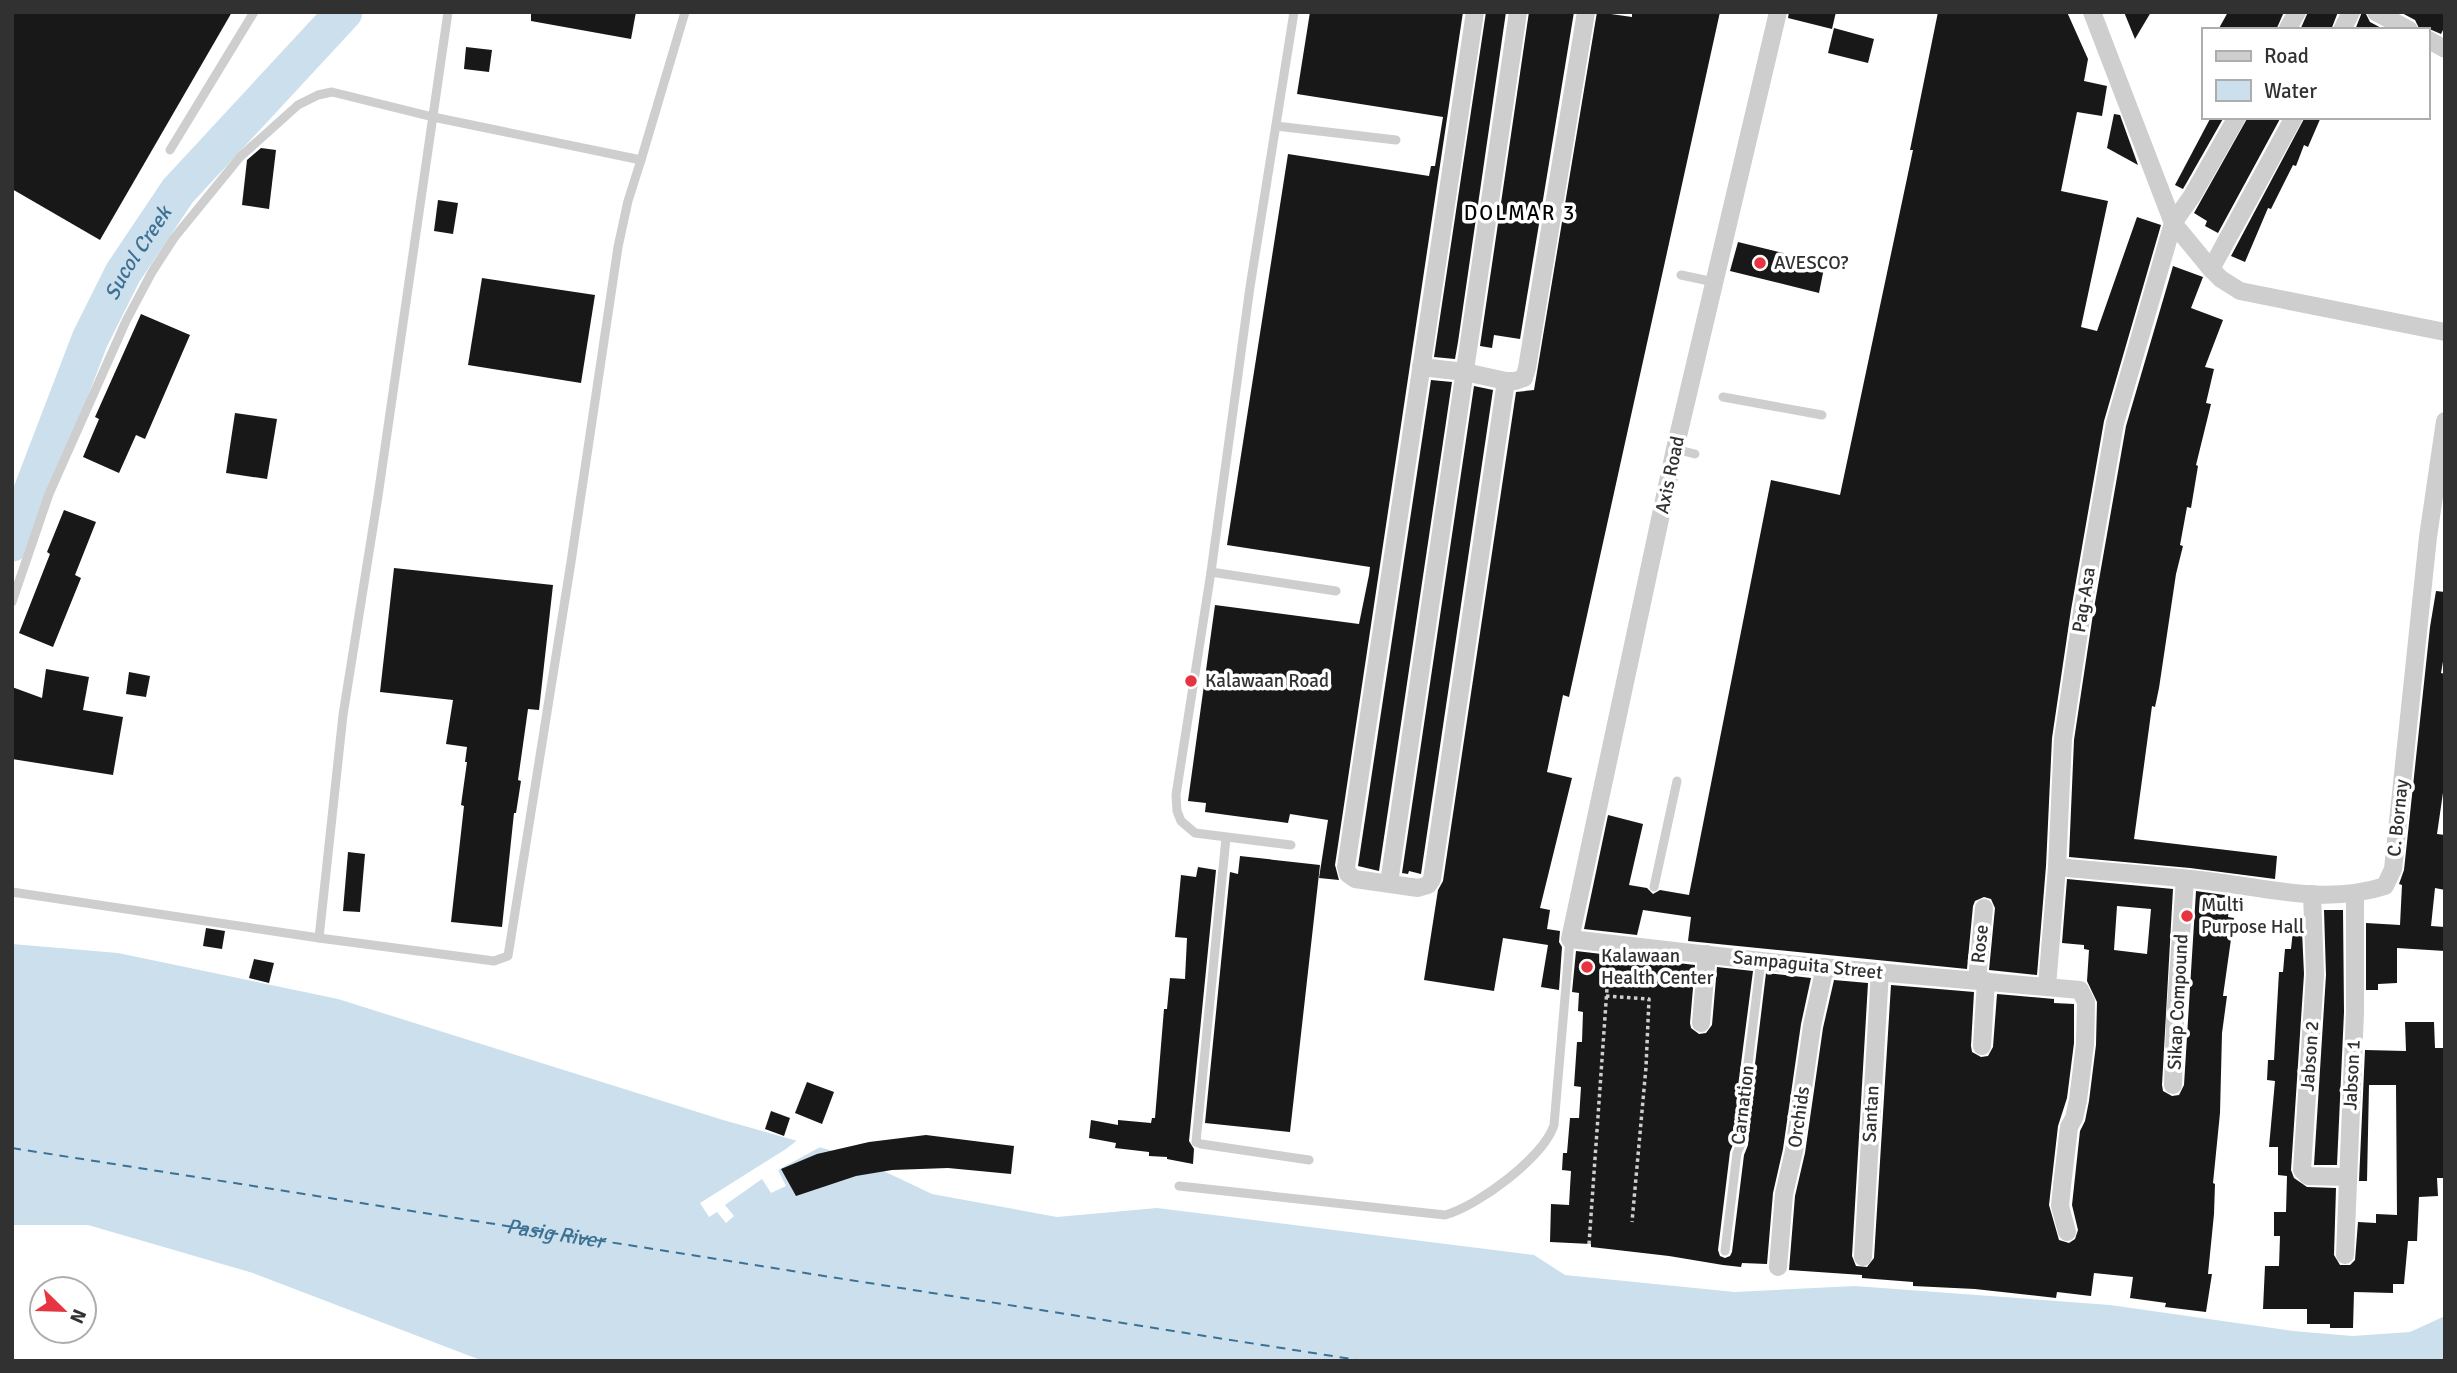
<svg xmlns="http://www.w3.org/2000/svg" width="2457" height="1373" font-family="Signika,sans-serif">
<rect width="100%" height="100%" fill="#fff"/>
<polygon fill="#cbdfed" points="12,944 118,953 338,999 723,1120 854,1157 932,1194 1057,1217 1157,1208 1534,1255 1565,1275 1735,1292 1855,1286 2110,1305 2293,1331 2353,1336 2410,1332 2445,1316 2445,1361 483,1361 253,1273 88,1225 12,1225"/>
<polygon fill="#fff" points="800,1138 824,1145 778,1170 786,1186 771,1193 762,1179 725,1205 734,1216 726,1223 717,1212 709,1217 700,1203 786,1149"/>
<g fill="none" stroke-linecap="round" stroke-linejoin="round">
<path stroke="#cbdfed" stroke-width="37" id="s1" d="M 12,543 L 90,339 L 123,273 L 178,191 L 344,12"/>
<path stroke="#3d7194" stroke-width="2" stroke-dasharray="9 7" stroke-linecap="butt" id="s2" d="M 12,1148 L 1364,1361"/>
</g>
<g fill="#181818" fill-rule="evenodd">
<polygon points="12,12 232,12 100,240 12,189"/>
<polygon points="531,12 636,12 631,39 531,21"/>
<polygon points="1310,12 1463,12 1335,865 1339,880 1319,878 1328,820 1290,814 1288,823 1205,812 1206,803 1188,801 1215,605 1359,624 1369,575 1370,567 1227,545 1288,154 1429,176 1431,166 1435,166 1443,117 1297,94"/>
<polygon points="1486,12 1506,12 1458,342 1455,359 1434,357"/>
<polygon points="1529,12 1574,12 1520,339 1494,335 1492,348 1480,346"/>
<polygon points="1597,12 1632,17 1632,12 1720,12 1569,697 1563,695 1547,772 1572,778 1540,908 1550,910 1547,929 1560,931 1559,942 1562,947 1559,990 1541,987 1548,945 1503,938 1494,991 1424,980 1438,890 1443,881 1516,392 1534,390"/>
<polygon points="1789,12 1836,12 1832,29 1788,18"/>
<polygon points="1938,12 2067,12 2088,59 2084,81 2107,86 2102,116 2077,112 2061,191 2108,201 2081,327 2097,331 2137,217 2161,225 2104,421 2071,610 2052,738 2046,866 2037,975 1989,970 1995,908 1991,899 1984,897 1975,901 1973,906 1967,969 1688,941 1691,917 1643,910 1637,935 1584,929 1608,815 1643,824 1629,885 1647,888 1653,894 1660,890 1689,895 1771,480 1840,495 1913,150 1910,150"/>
<polygon points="2124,12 2151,12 2135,39"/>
<polygon points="2228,12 2284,12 2276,30 2218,30"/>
<polygon points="2308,12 2338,12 2331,30 2300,30"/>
<polygon points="2362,12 2365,12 2370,22 2385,30 2355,30"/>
<polygon points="2400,12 2438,12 2445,15 2445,26 2441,34 2427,28 2420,30 2415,20"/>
<polygon points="1834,28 1874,39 1868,63 1828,53"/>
<polygon points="466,47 492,50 489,72 464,69"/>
<polygon points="2114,114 2120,115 2138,165 2107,148"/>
<polygon points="2211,117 2224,117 2183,189 2175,185"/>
<polygon points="2248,117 2281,117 2218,233 2205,226 2207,221 2194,213"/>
<polygon points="2305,117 2321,117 2308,147 2304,145 2296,166 2293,165 2271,209 2268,208 2245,262 2231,256"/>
<polygon points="261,148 276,150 269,209 242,205 247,160"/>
<polygon points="438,200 458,203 453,234 434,231"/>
<polygon points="1738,242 1825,263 1819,293 1730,271"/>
<polygon points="2173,266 2203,277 2191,308 2223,320 2205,367 2214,369 2206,403 2211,404 2196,465 2198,466 2191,508 2187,507 2180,545 2183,546 2176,574 2159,688 2155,707 2152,706 2134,839 2277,856 2275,879 2190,868 2069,857 2074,740 2093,614 2126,426"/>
<polygon points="482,278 595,295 581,383 468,365"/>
<polygon points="141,314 190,335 145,439 136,435 119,473 83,457 99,419 95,417"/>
<polygon points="1431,380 1452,382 1379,871 1358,866"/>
<polygon points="1474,386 1493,390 1421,874 1409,871 1408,874 1402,873"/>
<polygon points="235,413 277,419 267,479 226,473"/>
<polygon points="64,510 96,522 75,575 81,578 53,647 19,633 50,554 47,552"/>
<polygon points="394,568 553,585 539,710 528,709 518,780 521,781 516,813 514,813 502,927 451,922 464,806 461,805 467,762 465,762 467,747 446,744 453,700 380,692"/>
<polygon points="2436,591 2445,592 2445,650 2441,673 2445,674 2445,779 2437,834 2445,835 2445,890 2435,888 2431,926 2445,927 2445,951 2397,948 2397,983 2378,984 2378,990 2366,990 2366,923 2400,925 2402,885 2399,884 2404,870 2430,627"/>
<polygon points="46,669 89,677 83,710 123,717 113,775 12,759 12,687 42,698"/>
<polygon points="129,672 150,676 146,697 126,694"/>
<polygon points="348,852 365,854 360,912 343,911"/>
<polygon points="1240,856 1320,865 1290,1132 1205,1123 1230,872 1238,874"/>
<polygon points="1198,867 1216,870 1189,1141 1194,1149 1193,1164 1167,1159 1167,1157 1149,1156 1149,1152 1115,1148 1116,1143 1089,1138 1091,1120 1118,1125 1118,1120 1151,1123 1152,1118 1155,1118 1164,1009 1167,1009 1170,978 1185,979 1187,938 1175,937 1181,875 1196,877"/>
<path d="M 2067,879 L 2173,889 L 2162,1085 L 2163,1091 L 2172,1096 L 2179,1095 L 2184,1085 L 2196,891 L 2231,896 L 2228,917 L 2234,918 L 2223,996 L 2227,996 L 2222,1033 L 2220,1113 L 2213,1183 L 2215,1184 L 2214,1214 L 2208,1274 L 2212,1274 L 2206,1312 L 2165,1307 L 2166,1303 L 2130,1298 L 2133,1277 L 2094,1273 L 2091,1296 L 2057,1292 L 2056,1298 L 1975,1289 L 1913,1286 L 1913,1282 L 1862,1278 L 1862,1275 L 1789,1270 L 1795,1196 L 1805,1153 L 1823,1028 L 1834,980 L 1868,983 L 1852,1256 L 1856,1266 L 1867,1267 L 1874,1258 L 1891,985 L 1974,992 L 1971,1046 L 1972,1052 L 1981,1057 L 1988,1056 L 1993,1047 L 1997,994 L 2054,999 L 2054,1003 L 2074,1004 L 2074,1043 L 2067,1098 L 2058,1126 L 2049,1205 L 2059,1240 L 2069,1243 L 2075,1239 L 2078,1230 L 2072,1205 L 2080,1131 L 2085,1121 L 2089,1101 L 2096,1045 L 2097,1002 L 2087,981 L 2089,950 L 2084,949 L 2084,945 L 2062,943 ZM 2117,906 L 2151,909 L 2147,954 L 2114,950 Z"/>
<polygon points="2324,910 2343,910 2344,1012 2337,1165 2314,1165 2326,975"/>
<polygon points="206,928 225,931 222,949 203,946"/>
<polygon points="2293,930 2302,931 2304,974 2291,1170 2294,1178 2307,1187 2336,1188 2334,1255 2340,1265 2350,1265 2355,1260 2358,1222 2376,1223 2376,1214 2397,1215 2396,1085 2369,1085 2367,1181 2359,1181 2365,1050 2406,1051 2405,1022 2434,1022 2435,1048 2445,1048 2445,1178 2437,1178 2438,1196 2419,1197 2417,1241 2408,1241 2404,1284 2393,1284 2393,1293 2354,1292 2353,1328 2330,1328 2330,1324 2307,1324 2307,1309 2263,1309 2265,1266 2279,1266 2280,1236 2274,1236 2274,1212 2286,1212 2287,1176 2278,1175 2278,1147 2269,1147 2275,1081 2267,1080 2268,1060 2274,1060 2279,972 2283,972 2285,949 2291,949"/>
<polygon points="1576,951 1695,965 1690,1023 1691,1028 1699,1034 1706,1033 1712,1025 1717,967 1753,971 1739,1079 1734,1142 1730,1152 1718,1250 1720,1256 1725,1258 1730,1256 1732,1252 1744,1155 1748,1145 1753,1081 1766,973 1811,978 1801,1024 1783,1149 1773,1193 1767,1264 1742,1263 1741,1267 1723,1265 1669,1256 1591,1247 1591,1244 1550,1242 1551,1204 1569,1205 1571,1171 1562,1170 1563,1153 1567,1153 1570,1118 1579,1118 1581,1087 1574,1086 1577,1042 1582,1042 1583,1012 1578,1011 1579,993 1572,992"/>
<polygon points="254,959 274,963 269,983 249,978"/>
<polygon points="807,1082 834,1092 822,1124 795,1113"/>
<polygon points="771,1111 790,1118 784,1136 765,1129"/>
<polygon points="926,1135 1014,1146 1011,1174 948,1168 892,1170 856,1176 796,1196 781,1169 817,1154 869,1142"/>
</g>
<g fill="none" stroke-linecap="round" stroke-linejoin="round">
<g stroke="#cecece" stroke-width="3.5" stroke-dasharray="3.5 3.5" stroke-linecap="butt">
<polyline points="1606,996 1649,999 1646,1067 1632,1222"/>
<polyline points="1589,1244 1609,960"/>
</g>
<g stroke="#cecece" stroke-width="9">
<polyline points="1276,126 1396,140"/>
<polyline points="170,150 254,12"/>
<polyline points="1681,275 1714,282"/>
<polyline points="1723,397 1822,415"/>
<polyline points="1675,449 1695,454"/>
<polyline points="1211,572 1336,591"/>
<polyline points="12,602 49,494 126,321 152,272 174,238 240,157 298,105 318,95 332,92 433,117 641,160 685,12"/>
<polyline points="1226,838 1196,1142 1201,1144 1309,1160"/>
<polyline points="1291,845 1195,833 1181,821 1177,811 1176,795 1211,572 1250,287 1294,12"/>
<polyline points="1654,887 1677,781"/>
<polyline points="12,892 319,938 494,961 508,956 571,562 618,247 628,201 641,160"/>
<polyline points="319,938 343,715 378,496 448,12"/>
<path d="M 1179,1186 L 1445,1215 C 1478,1206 1544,1157 1554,1125 L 1570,939"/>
<polyline points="1725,1251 1737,1153 1741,1144 1746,1080 1761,960"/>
</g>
<g stroke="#cecece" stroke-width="18">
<polyline points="1475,12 1346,867 1348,874 1355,879 1418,888 1428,885 1432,879 1506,381 1515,381 1524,378 1527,368 1586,12"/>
<polyline points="1778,12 1675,449 1570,939 1798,965 2080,990 2086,1002 2085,1044 2078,1100 2074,1118 2069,1127 2062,1186 2060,1206 2067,1232"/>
<polyline points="2092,12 2173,223 2211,269 2221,279 2240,291 2445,332"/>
<polyline points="2376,12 2409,30"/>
<polyline points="2287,30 2297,12"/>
<polyline points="2342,30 2351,12"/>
<polyline points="2427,39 2445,49"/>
<polyline points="2211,269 2294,117"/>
<polyline points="1421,367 1465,372 1506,381"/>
<path d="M 2057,867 C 2108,872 2158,875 2208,881 C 2267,888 2327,905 2385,886 L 2393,869 L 2428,537 L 2445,421"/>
<polyline points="1389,883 1518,12"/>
<polyline points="2312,894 2315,974 2302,1170 2308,1176 2347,1177"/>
<polyline points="1977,980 1984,908"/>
<polyline points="2047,986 2057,867 2063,739 2082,612 2115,423 2173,223 2192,196 2237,117"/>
<polyline points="1701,1023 1707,954"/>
<polyline points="1982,1046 1986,981"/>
<polyline points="2173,1085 2175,1021 2185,879"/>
<polyline points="2345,1255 2355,1012 2355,894"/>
<polyline points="1863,1257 1880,972"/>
<polyline points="1778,1267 1784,1194 1794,1151 1812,1026 1825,967"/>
</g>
</g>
<g fill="#e63540" stroke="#fff" stroke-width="2.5">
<circle cx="1760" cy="263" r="7"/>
<circle cx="1191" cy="681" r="7"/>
<circle cx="2187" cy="916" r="7"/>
<circle cx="1587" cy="967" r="7"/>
</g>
<g text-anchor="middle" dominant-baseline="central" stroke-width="7" stroke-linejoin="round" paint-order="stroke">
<g font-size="19" fill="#313131" stroke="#fff" text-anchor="start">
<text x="1774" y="263">AVESCO?</text>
<text x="1205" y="681">Kalawaan Road</text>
<text x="2201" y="905">Multi<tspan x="2201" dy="22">Purpose Hall</tspan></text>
<text x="1601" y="956">Kalawaan<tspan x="1601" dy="22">Health Center</tspan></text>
</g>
<g font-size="19" fill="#313131" stroke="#fff">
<text transform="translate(1670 475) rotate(-78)">Axis Road</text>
<text transform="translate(2084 600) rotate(-81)">Pag-Asa</text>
<text transform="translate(2398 818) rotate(-84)">C. Bornay</text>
<text transform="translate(1980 944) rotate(-84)">Rose</text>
<text transform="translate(1808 965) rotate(6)">Sampaguita Street</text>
<text transform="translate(2178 1002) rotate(-87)">Sikap Compound</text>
<text transform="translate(2310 1056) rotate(-86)">Jabson 2</text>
<text transform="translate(2352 1075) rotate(-87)">Jabson 1</text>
<text transform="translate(1743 1105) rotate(-83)">Carnation</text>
<text transform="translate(1871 1114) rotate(-87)">Santan</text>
<text transform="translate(1799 1117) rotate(-82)">Orchids</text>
</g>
<g font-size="21" letter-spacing="2" fill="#000" stroke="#fff">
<text x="1520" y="213">DOLMAR 3</text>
</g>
<g font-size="21" font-style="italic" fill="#3d7194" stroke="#fff">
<text stroke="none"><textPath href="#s1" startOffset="317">Sucol Creek</textPath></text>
<text stroke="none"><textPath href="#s2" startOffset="550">Pasig River</textPath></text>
</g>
</g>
<rect width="2457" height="1373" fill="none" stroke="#313131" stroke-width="28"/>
<rect x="2202" y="28" width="228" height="91" fill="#ffffff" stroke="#adadad" stroke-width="2"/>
<rect x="2216" y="51" width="35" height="10" fill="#cecece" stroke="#adadad" stroke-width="2"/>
<text x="2264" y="63" font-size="21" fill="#313131">Road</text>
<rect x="2216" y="80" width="35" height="21" fill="#cbdfed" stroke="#adadad" stroke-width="2"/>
<text x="2264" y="98" font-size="21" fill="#313131">Water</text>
<g transform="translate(63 1310) rotate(113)"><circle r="33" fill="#ffffff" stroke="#adadad" stroke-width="2"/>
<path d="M0-5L12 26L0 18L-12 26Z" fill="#e63540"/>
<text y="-10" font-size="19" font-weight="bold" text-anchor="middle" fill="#313131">N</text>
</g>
</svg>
